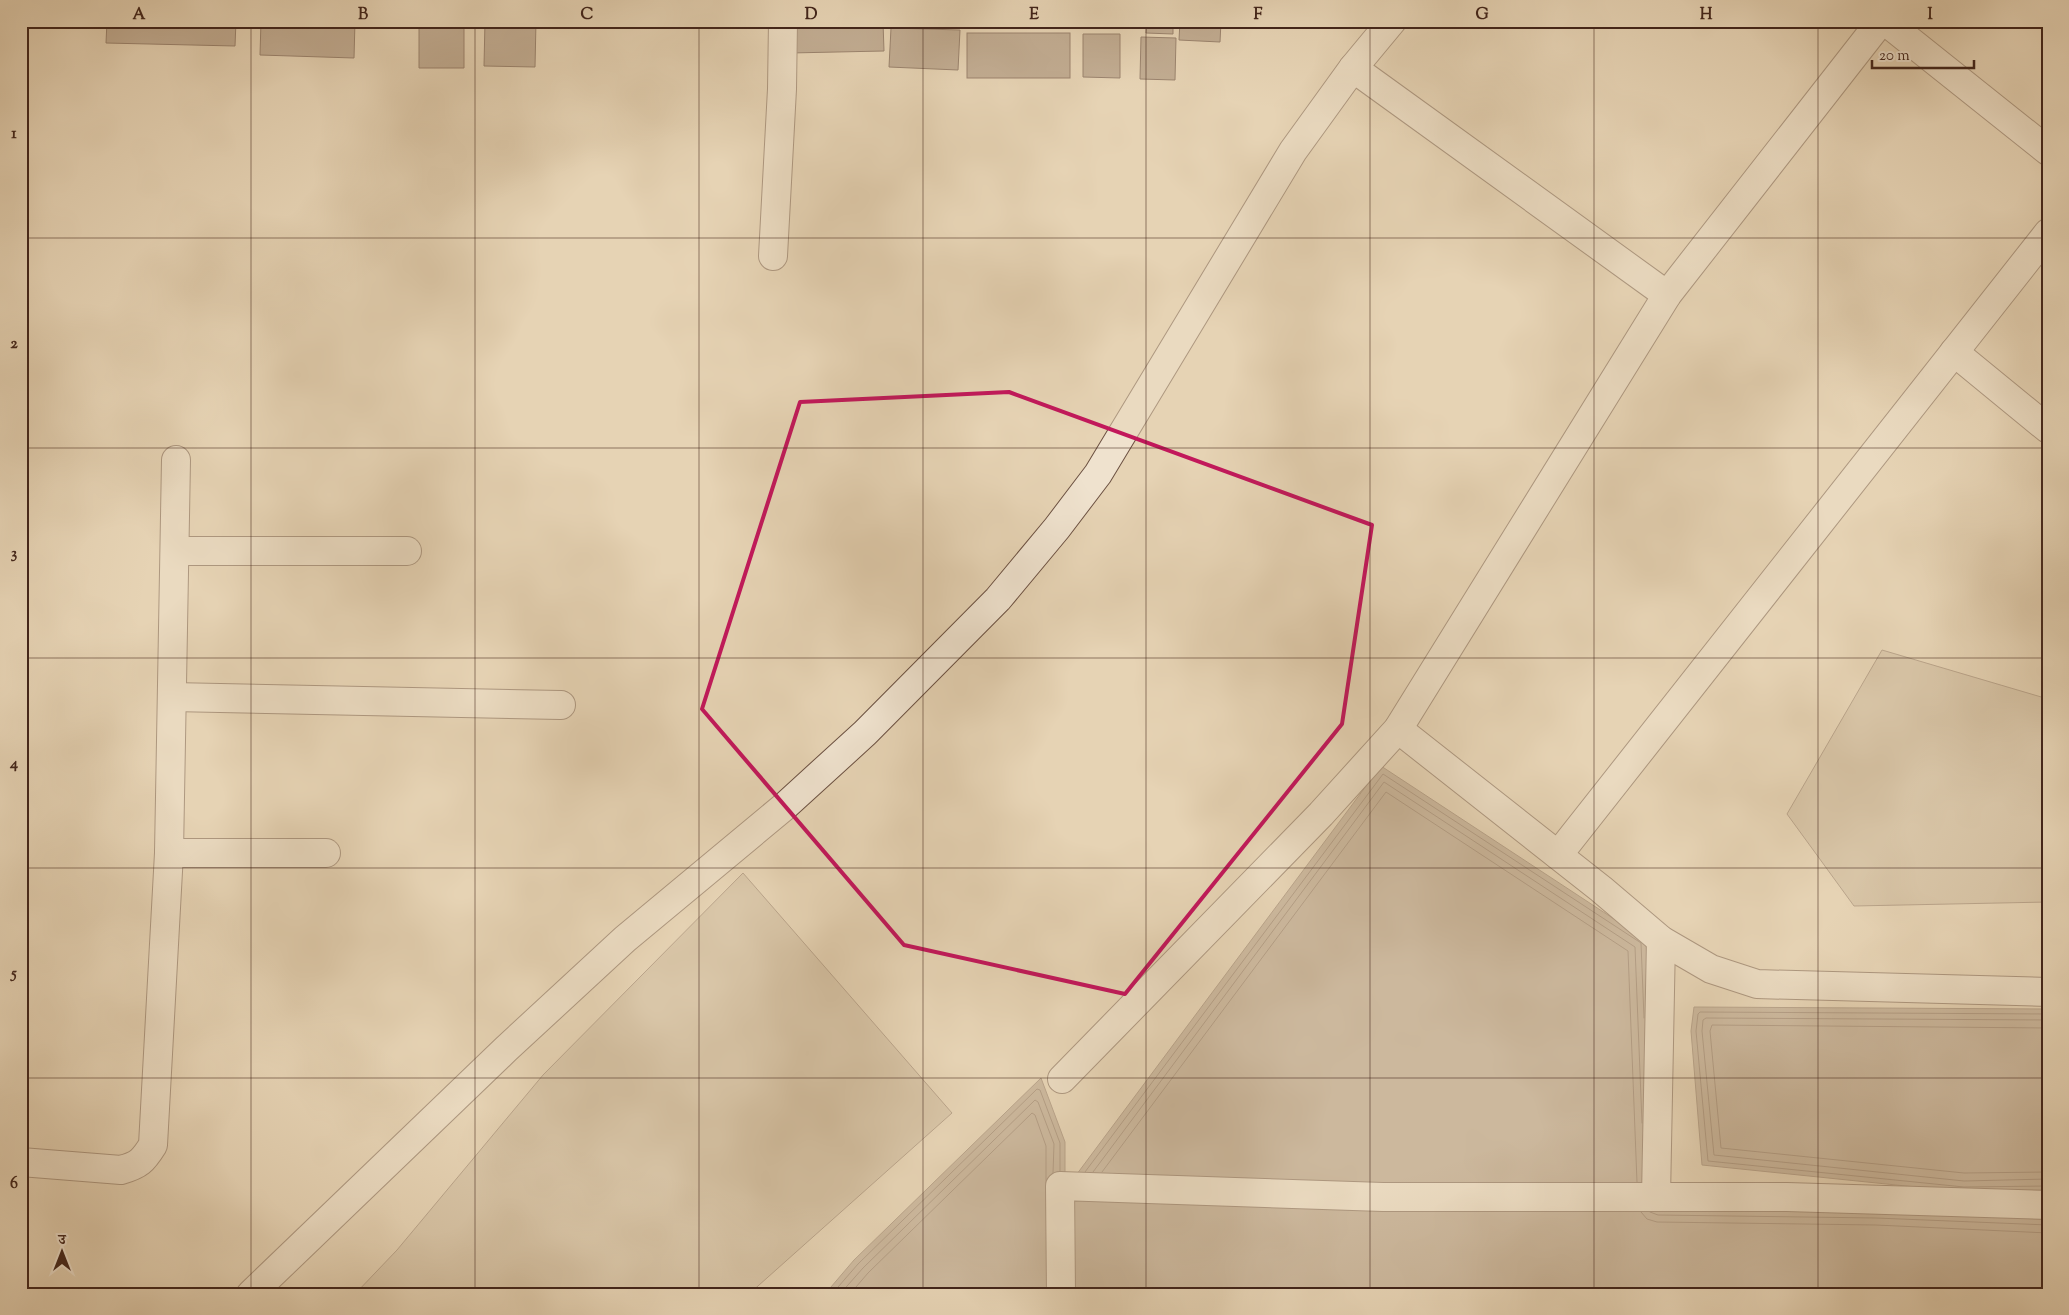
<svg xmlns="http://www.w3.org/2000/svg" width="2069" height="1315" font-family="'Sorts Mill Goudy','Noto Serif Devanagari',serif">
<rect width="100%" height="100%" fill="#e6d3b4"/>
<filter id="stains"><feTurbulence type="fractalNoise" baseFrequency=".004" numOctaves="4"/><feColorMatrix values="0 0 0 0 .2 0 0 0 0 .09 0 0 0 0 .02 0 0 0 .5 -.17"/></filter>
<radialGradient id="worn" r=".72"><stop offset=".6" stop-color="#630" stop-opacity="0"/><stop offset="1" stop-color="#630" stop-opacity=".3"/></radialGradient>
<g fill="#cab59a" stroke="#866d5a">
<polygon points="1882,650 2048,699 2048,902 1854,906 1787,814"/>
<polygon points="743,873 952,1113 749,1294 355,1294 397,1250 543,1075"/>
</g>
<g fill="#ae9880" stroke="#836a58">
<polygon points="1381,766 1646,940 1657,1203 2048,1214 2048,1294 825,1294 854,1260 1041,1078 1065,1142 1065,1190"/>
<polygon points="1694,1007 2048,1009 2048,1190 1964,1192 1702,1165 1691,1031"/>
</g>
<g fill="none" stroke-linecap="round" stroke-linejoin="round">
<g stroke="#785e4e" stroke-width="1">
<polyline points="2048,1014 1700,1012 1698,1014 1696,1031 1708,1161 1964,1187 2048,1186"/>
<polyline points="2048,1020 1706,1018 1703,1020 1702,1031 1714,1155 1964,1181 2048,1179"/>
<polyline points="2048,1028 1712,1025 1710,1031 1721,1148 1964,1173 2048,1172"/>
<polyline points="1085,1172 1383,774 1641,943 1644,1018"/>
<polyline points="1093,1172 1384,782 1635,947 1642,1123"/>
<polyline points="1102,1172 1386,792 1628,951 1637,1182"/>
<polyline points="1641,1212 1647,1219 1657,1222 1876,1225 2048,1233"/>
<polyline points="1650,1212 1658,1215 1876,1218 2048,1225"/>
<polyline points="832,1294 858,1264 1037,1089 1040,1090 1060,1143 1060,1171"/>
<polyline points="840,1294 863,1268 1035,1100 1038,1102 1054,1144 1053,1173"/>
<polyline points="850,1294 868,1273 1032,1113 1035,1115 1046,1146 1046,1183"/>
</g>
</g>
<g fill="#977f6b" stroke="#42251b">
<polygon points="107,21 236,21 235,46 106,43"/>
<polygon points="261,21 355,21 354,58 260,55"/>
<polygon points="485,21 536,21 535,67 484,66"/>
<polygon points="1016,21 1016,22 964,22 964,21"/>
<rect x="1074" y="21" width="28" height="6"/>
<polygon points="1147,21 1173,21 1173,34 1146,33"/>
<polygon points="1180,21 1221,21 1220,42 1179,40"/>
<polygon points="883,22 884,51 790,53 790,24"/>
<polygon points="419,23 464,24 464,68 419,68"/>
<polygon points="891,28 960,30 958,70 889,67"/>
<rect x="967" y="33" width="103" height="45"/>
<polygon points="1083,34 1120,34 1120,78 1083,77"/>
<polygon points="1141,37 1176,38 1175,80 1140,79"/>
</g>
<g fill="none" stroke-linecap="round" stroke-linejoin="round">
<defs>
<g id="minor">
<polyline points="1885,21 2048,151"/>
<polyline points="1353,68 1667,295"/>
<polyline points="773,256 782,89 783,21"/>
<polyline points="1954,352 2048,429"/>
<polyline points="175,551 407,551"/>
<polyline points="172,697 561,705"/>
<polyline points="1398,729 1601,889 1661,940 1711,969 1757,984 2048,992"/>
<polyline points="169,853 326,853"/>
<polyline points="1558,855 2048,233"/>
<polyline points="1062,1079 1321,814 1398,729 1667,295 1881,21"/>
<path d="M 21,1162 L 121,1170 C 139,1165 143,1161 153,1145 L 169,853 L 176,460"/>
<polyline points="1656,1197 1661,940"/>
<polyline points="251,1294 506,1049 625,939 785,806 865,733 998,599 1057,528 1098,474 1293,151 1353,68 1392,21"/>
<polyline points="1061,1294 1060,1186 1383,1197 1787,1197 2048,1205"/>
</g>
</defs>
<use href="#minor" stroke="#6b5041" stroke-width="30"/>
<use href="#minor" stroke="#efe2ce" stroke-width="28"/>
</g>
<path d="M0 0H2069V1315H0ZM 1009,392 L 1372,525 L 1342,724 L 1125,994 L 904,945 L 702,709 L 800,402 Z" fill="#e6d3b4" fill-opacity=".55" fill-rule="evenodd"/>
<path fill="none" stroke="#c2185b" stroke-width="4" stroke-linejoin="round" d="M 1009,392 L 1372,525 L 1342,724 L 1125,994 L 904,945 L 702,709 L 800,402 Z"/>
<path fill="none" stroke="#42251b" stroke-width="1" stroke-opacity="0.55" d="M 251,21 L 251,1294M 475,21 L 475,1294M 699,21 L 699,1294M 923,21 L 923,1294M 1146,21 L 1146,1294M 1370,21 L 1370,1294M 1594,21 L 1594,1294M 1818,21 L 1818,1294M 21,238 L 2048,238M 21,448 L 2048,448M 21,658 L 2048,658M 21,868 L 2048,868M 21,1078 L 2048,1078"/>
<rect width="2069" height="1315" fill="none" stroke="#e6d3b4" stroke-width="55"/>
<g transform="translate(62 1252)" stroke="#efe2ce" stroke-width="4" paint-order="stroke">
<path d="M0-4L9 19L0 12L-9 19Z" fill="#42251b"/>
<text y="-8" font-size="14" font-weight="bold" text-anchor="middle" fill="#42251b">उ</text>
</g>
<path d="M1872 60v8h102v-8" fill="none" stroke="#42251b" stroke-width="2.5"/>
<text x="1879" y="60" font-size="15" fill="#42251b" stroke="#efe2ce" stroke-width="4" paint-order="stroke">20 m</text>
<rect x="28" y="28" width="2014" height="1260" fill="none" stroke="#42251b" stroke-width="2"/>
<g font-size="16" text-anchor="middle" font-weight="bold" fill="#42251b">
<text x="139" y="19">A</text>
<text x="363" y="19">B</text>
<text x="587" y="19">C</text>
<text x="811" y="19">D</text>
<text x="1034" y="19">E</text>
<text x="1258" y="19">F</text>
<text x="1482" y="19">G</text>
<text x="1706" y="19">H</text>
<text x="1930" y="19">I</text>
<text x="14" y="138">1</text>
<text x="14" y="348">2</text>
<text x="14" y="558">3</text>
<text x="14" y="768">4</text>
<text x="14" y="978">5</text>
<text x="14" y="1188">6</text>
</g>
<rect width="100%" height="100%" filter="url(#stains)"/>
<rect width="100%" height="100%" fill="url(#worn)"/>
</svg>
